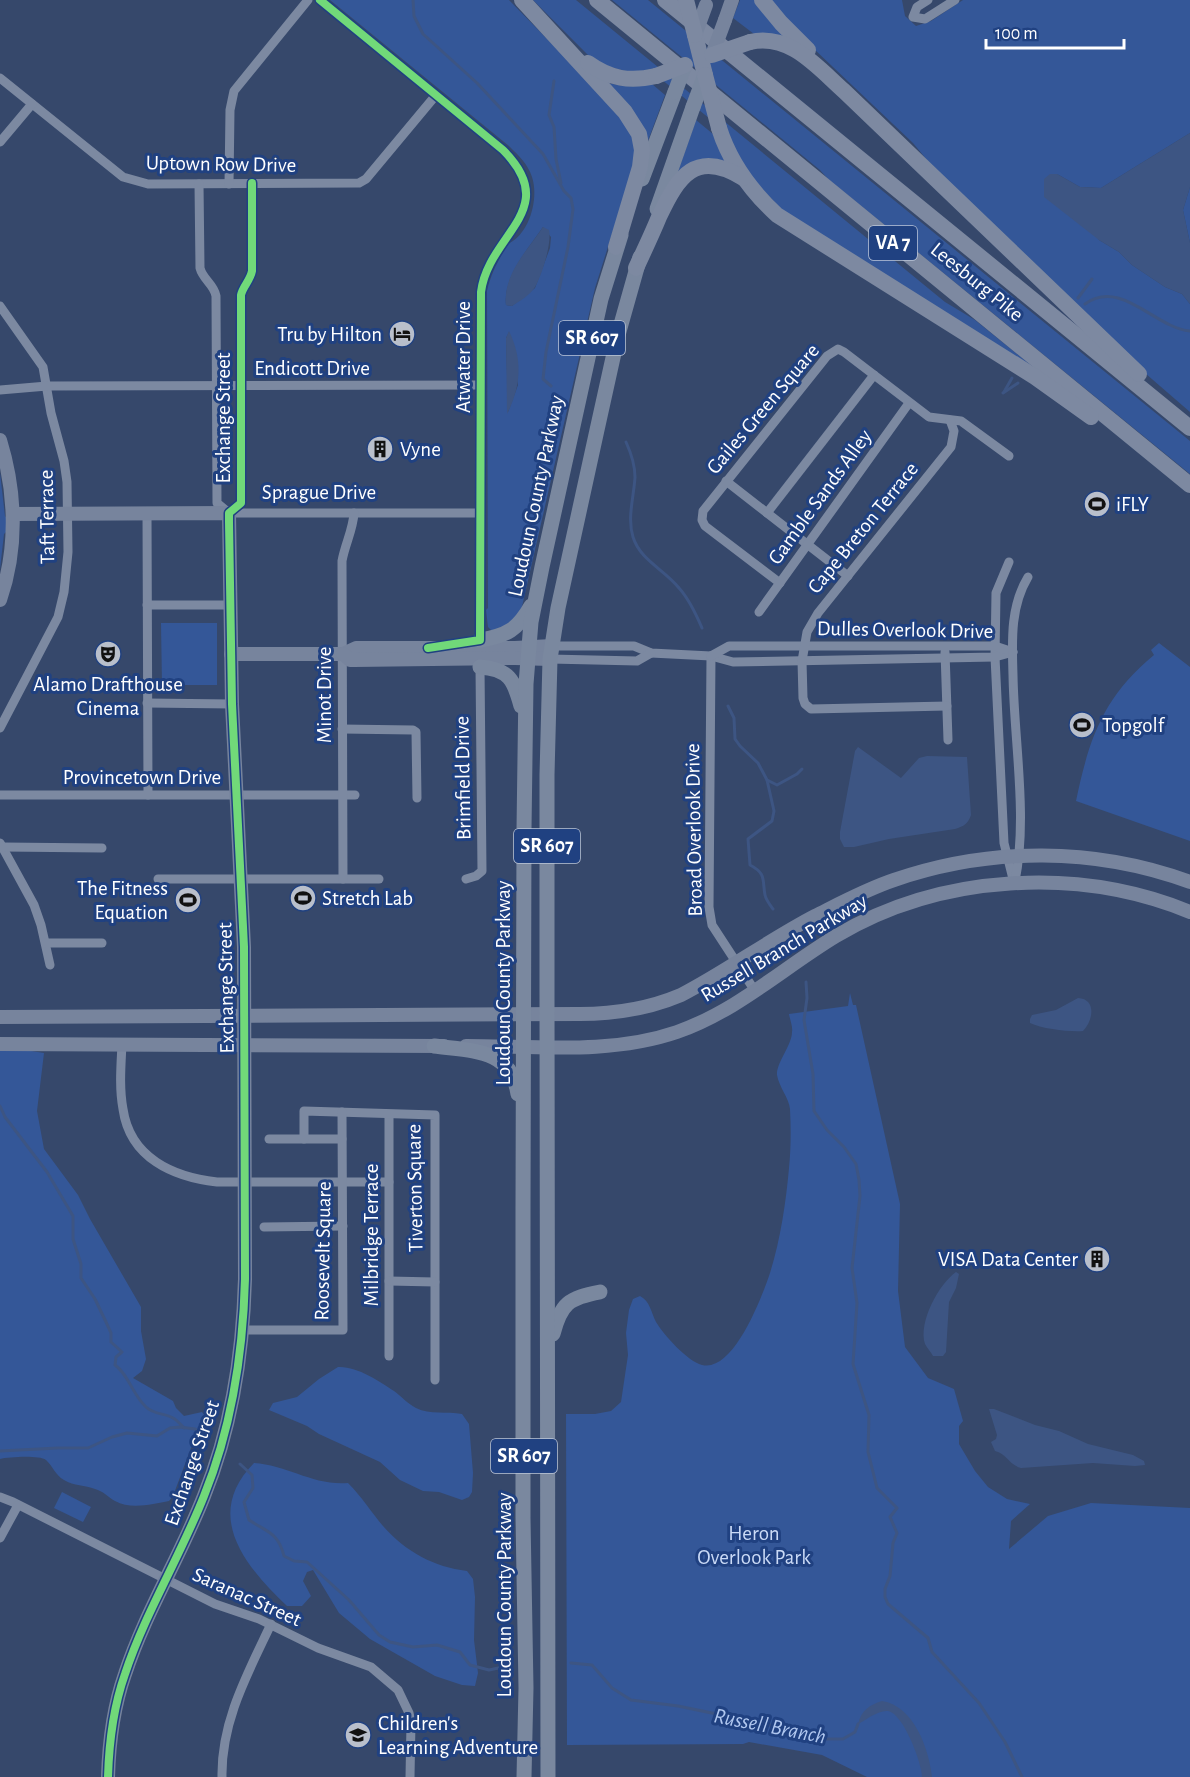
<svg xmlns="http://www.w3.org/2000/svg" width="1190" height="1777" font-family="'Alegreya Sans',sans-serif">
<rect width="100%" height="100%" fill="#36486b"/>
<g fill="#345798" fill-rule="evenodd">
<path d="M 330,0 L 509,0 L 594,87 L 631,131 L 636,158 L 595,288 L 521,611 L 514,623 L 492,631 L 488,627 L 486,610 L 488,608 L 487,291 C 491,273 499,259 508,244 C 530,234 539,198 532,177 C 528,164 518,155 509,146 ZM 543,227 L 551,237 L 550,248 L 535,288 L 512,306 L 506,305 C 503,277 528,249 543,227 ZM 509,332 L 518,385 L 508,412 L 506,338 Z"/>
<polygon points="533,0 576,0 945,302 975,320 1047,378 785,213 749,175 726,132 650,70 634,73 597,64"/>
<polygon points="612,0 648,0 1190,441 1190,474 828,179 820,170"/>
<polygon points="740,0 755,0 786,37 754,34 733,18"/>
<polygon points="766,0 902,0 905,16 916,26 931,21 963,0 1190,0 1190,133 1101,188 1080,187 1057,174 1099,240 1119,252 1132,265 1165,287 1182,294 1190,304 1190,412 1123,354 941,177 913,143 794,30"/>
<polygon points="607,83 624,86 652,84 665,95 646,146"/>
<polygon points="696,120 713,134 727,163 678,171"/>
<polygon points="1190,187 1190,243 1183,210"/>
<polygon points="0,473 5,516 7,519 7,531 4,534 0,569"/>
<polygon points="161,623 217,623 217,685 162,685"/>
<path d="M 1159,643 L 1190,667 L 1190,841 L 1076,801 C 1089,739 1103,697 1154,655 L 1151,650 Z"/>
<path d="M 850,993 L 853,1005 L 856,1005 L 900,1204 L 898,1291 L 905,1347 L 928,1378 L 954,1389 L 963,1421 L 959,1426 L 959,1444 L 975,1471 L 988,1487 L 1007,1499 L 1030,1504 L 1011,1521 L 1009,1549 L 1048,1516 L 1091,1503 L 1190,1508 L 1190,1777 L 867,1777 L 822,1755 L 749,1742 L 743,1744 L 567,1745 L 566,1414 L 595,1414 L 611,1411 L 621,1402 L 628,1355 L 626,1333 L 629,1310 L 633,1299 L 640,1296 C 650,1301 651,1312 656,1322 C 664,1335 687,1361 702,1365 C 733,1373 761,1299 769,1276 C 780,1243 786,1202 789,1168 C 791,1149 791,1128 790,1109 C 789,1098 779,1087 777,1075 C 776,1063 792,1045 792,1032 C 793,1027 790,1020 789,1014 L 848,1006 Z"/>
<path d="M 25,1050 L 44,1053 L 37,1111 L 44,1149 L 78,1195 L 90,1219 L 141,1307 L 141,1331 L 146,1359 L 142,1371 L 133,1378 L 173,1401 L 176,1408 L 184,1416 L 202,1412 L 208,1420 L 208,1428 L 191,1448 L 173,1496 L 169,1501 C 153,1504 131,1510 115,1501 C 108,1497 103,1491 95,1489 C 85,1485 74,1486 64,1480 C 55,1475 53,1466 46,1460 C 39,1455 9,1457 0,1459 L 0,1051 Z"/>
<path d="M 338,1367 C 357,1366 379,1381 394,1391 C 401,1396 408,1404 416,1408 C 430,1415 447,1411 462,1414 L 469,1424 L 473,1473 L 472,1492 L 469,1497 L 462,1500 L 439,1492 L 423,1491 L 400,1480 L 380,1462 L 319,1434 L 307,1426 L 269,1410 L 273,1403 L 297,1397 L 319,1379 Z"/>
<path d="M 254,1463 C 287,1465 314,1486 348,1483 C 362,1497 371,1512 383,1526 C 406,1552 434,1567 467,1571 L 473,1579 L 475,1597 L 474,1640 L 478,1673 L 475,1686 L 462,1685 L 435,1676 L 370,1639 L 339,1613 L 313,1570 L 307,1572 L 303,1581 L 311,1596 L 302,1606 L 287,1606 C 244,1565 203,1515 254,1463 Z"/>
<polygon points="62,1492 91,1507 83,1522 54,1508"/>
</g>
<g fill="#3d5583">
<polygon points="1190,133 1190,187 1183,210 1190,243 1190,304 1182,294 1165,287 1132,265 1119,252 1099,240 1044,197 1044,179 1050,174 1057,174 1080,187 1101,188"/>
<path d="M 543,227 L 549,230 C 552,243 542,275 535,287 C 530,295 520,301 512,306 L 506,305 C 503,274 527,251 543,227 Z"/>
<path d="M 509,331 C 523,360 521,386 507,414 L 506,338 Z"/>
<path d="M 858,747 L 901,778 L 919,758 L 927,756 L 967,757 L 971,815 C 968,824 964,826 955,829 L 889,839 L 854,847 L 844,847 L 840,839 L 840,832 L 855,751 Z"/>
<path d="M 1078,998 C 1097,999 1093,1021 1083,1031 C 1070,1032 1042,1029 1030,1023 L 1030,1019 L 1032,1015 L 1056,1010 Z"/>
<path d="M 956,1272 L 959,1274 L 956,1288 L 949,1302 L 946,1352 L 943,1356 L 933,1356 C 931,1352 927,1348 925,1344 C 918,1322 939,1284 956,1272 Z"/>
<path d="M 989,1409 L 994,1409 L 1035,1425 L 1059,1431 L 1088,1444 L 1133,1455 L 1144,1461 L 1145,1465 L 1135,1466 L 1093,1463 L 1021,1468 C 1008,1464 1007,1454 995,1451 L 991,1442 L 996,1439 L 997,1435 Z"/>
<path d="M 882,1701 C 914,1706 929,1749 932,1777 L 922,1777 C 922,1763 903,1713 888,1711 C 878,1710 866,1720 858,1724 C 861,1711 869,1705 882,1701 Z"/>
</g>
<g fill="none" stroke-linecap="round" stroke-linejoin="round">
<g stroke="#3d5583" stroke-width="3">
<polyline points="413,0 414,16 423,34 477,83 543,154 564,191 571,198 573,209 568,247 546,352 543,379 551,386"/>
<polyline points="554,81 549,115 554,127 556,159 561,183"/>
<polyline points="1078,298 1092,279"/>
<path d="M 1085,304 C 1121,278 1155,328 1190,331"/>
<polyline points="1004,392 1012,378"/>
<polyline points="1003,393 1018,383"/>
<path d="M 626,442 C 631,453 635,465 635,477 C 634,496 627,518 633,537 C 640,560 665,570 679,588 C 689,599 696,614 702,628"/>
<path d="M 728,706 L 734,718 L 735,739 L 740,746 L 758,763 L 767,780 L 774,811 L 772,821 L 748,839 L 750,865 C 767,874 762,880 765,895 C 766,900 770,905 773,909"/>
<polyline points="767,780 777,785 797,774 802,769"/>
<polyline points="806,982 807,998 804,1020 813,1074 814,1111 827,1130 844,1147 856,1164 859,1180 860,1196 852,1268 857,1303 853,1364 869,1415 868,1452 877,1488 897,1508 890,1517 897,1533 893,1543 890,1576 885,1589 885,1597 888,1604 928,1638 932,1652 979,1703 1005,1742 1022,1777"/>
<path d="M 0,1106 L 5,1117 L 47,1172 L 73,1216 L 73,1239 L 81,1264 L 81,1278 L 95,1299 L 106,1322 L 111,1333 L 111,1342 L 122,1352 L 116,1357 L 115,1365 C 129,1375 132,1394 146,1407 C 154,1415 165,1413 173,1418 C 177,1420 181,1425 184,1428"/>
<polyline points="0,1451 58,1448 88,1448 112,1437 127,1433 157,1436 170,1428 180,1427 195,1429 204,1435"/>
<path d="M 240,1464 L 252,1475 L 253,1488 L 244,1502 L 249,1520 C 267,1532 278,1532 284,1556 L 294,1561 L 307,1562 L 349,1600 L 379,1635 L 390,1642 L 413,1647 L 437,1645 L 460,1652 L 470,1665 L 489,1670 L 503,1667"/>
<polyline points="571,1663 592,1665 612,1688 631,1700 678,1706 779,1727 816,1739 843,1739 855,1732 858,1724"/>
</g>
<g stroke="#7c89a1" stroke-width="9">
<path d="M 320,0 L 503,150 C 563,210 488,234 481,292 L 480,640"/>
<polyline points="928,0 917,7 913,17 925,19 955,0"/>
<polyline points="0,78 123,177 148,184 359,183 366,179 436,95"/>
<polyline points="0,142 32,104"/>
<path d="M 199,184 L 200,268 C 203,280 214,284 216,296 L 217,503 L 229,513"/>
<polyline points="229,184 230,110 234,91 308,0"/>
<polyline points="0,306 43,367 51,413 64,461 67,482 68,552 64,592 58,617 0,728"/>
<polyline points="0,390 47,386 481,385"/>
<polyline points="726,481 848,576"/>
<polyline points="147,513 148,795"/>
<path d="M 229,513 L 241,503 L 241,295 C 243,286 250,281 252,271 L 252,183"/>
<polyline points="229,513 480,513"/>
<polyline points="767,513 874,375"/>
<polyline points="1009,562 996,593 995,657 1004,843 1014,883"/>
<polyline points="780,583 705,526 702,520 703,511 827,356 838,349 844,352 929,417 961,421 1009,456"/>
<polyline points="147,605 230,605"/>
<polyline points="759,612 909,403"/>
<polyline points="552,646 634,646 651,653 711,656 733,662 995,657 1013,652"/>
<polyline points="945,652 948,740"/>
<polyline points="711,656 709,907 712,925 755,991"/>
<polyline points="711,656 729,646 995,646 1013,652"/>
<polyline points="550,659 637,661 651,653"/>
<polyline points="147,703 232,704"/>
<polyline points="947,706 811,709 805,704 803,698 802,661 807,632 818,613 951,447 954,431 950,420"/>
<polyline points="342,729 413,730 416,732 417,798"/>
<polyline points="0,795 355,795"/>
<polyline points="0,843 34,905 41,925 50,965"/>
<polyline points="3,847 102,848"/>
<polyline points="158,879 379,879"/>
<path d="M 343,879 L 342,561 C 345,544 353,530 354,513"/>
<polyline points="466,879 476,876 482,871 480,667"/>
<path d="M 1015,881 C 1028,817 1014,741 1013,675 C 1012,641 1010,607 1028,577"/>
<polyline points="46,943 102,943"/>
<path d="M 122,1044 C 121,1065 119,1088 123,1109 C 130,1158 173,1177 217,1182 L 389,1182"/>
<polyline points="389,1115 389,1356"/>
<polyline points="269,1139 342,1139"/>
<polyline points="304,1139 304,1111 435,1115 435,1380"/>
<polyline points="264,1227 343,1226"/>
<polyline points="389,1281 435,1282"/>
<polyline points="243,1330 343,1330 342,1112"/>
<polyline points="0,1497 13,1502 215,1604 259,1619 318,1648 371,1667 398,1690 409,1713 411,1723 410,1777"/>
<polyline points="0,1538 18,1505"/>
<path d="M 222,1777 C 221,1721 248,1673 271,1624"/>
</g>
<g stroke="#77849d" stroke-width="14">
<polyline points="725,20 732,0"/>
<path d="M 0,440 C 16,492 18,548 0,600"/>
<path d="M 13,514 L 229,513 L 232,704 L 244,947 L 245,1279 C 243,1353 232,1427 204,1496 C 180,1557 145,1613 125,1674 C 113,1708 109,1742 108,1777"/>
<polyline points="231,654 343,654 356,648 515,648 552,646"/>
<polyline points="343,654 350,660 354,660 515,658 550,659"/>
<path d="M 0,1017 L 580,1014 C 616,1014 648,1009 681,995 C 727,971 769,940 815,916 C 841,903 867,889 894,880 C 990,847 1095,847 1190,882"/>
<polyline points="0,1044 444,1046"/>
<path d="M 466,1046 C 536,1046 610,1055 677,1032 C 737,1011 783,968 836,936 C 940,874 1078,866 1190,912"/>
</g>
<g stroke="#7a889f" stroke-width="15">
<polyline points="642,179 675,92"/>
<polyline points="657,209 693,107"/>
<path d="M 480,640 C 507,636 518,629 531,606"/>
<path d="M 480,667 C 509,669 514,680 521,706"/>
<path d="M 434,1046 C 471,1051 511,1048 518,1094"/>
<path d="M 553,1334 C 561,1303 569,1298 600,1292"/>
<polyline points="524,1777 526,1688 523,1518 523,1210 524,829 526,684 531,622 542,567 601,299 621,235"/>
<polyline points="548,1777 547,992 547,775 550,659 558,608 597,430 618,335 640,257"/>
</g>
<g stroke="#7d89a1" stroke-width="16">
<polyline points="522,0 625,112 639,134 642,150 640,167 616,247"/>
<polyline points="597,0 1190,485"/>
<polyline points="665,0 1190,428"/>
<polyline points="762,0 781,23 808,50"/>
<polyline points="695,35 705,75"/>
<path d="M 750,42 C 790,33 817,67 844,91 L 1139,374"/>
<path d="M 588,63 C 610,79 630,82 656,76"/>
<path d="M 719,128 C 730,163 750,190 777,215 L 1035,377 L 1091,417"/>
<path d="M 636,268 C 644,251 652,234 659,217 C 678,176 696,149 743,178"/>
</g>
<g stroke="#77849d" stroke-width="14">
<polyline points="695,35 706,5"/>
<polyline points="712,55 725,20"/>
</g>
<g stroke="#7a889f" stroke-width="15">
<polyline points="675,92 685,65"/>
<polyline points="693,107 705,75"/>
</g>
<g stroke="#7d89a1" stroke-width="16">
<polyline points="686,0 695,35"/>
<polyline points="712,55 750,42"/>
<polyline points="705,75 719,128"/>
<polyline points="656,76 685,65"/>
</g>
<defs>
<g id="cycleway">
<path d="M 320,0 L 503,150 C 563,210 488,234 481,292 L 480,640 L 428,648"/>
<path d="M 108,1777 C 109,1742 113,1708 125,1674 C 145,1613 180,1557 204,1496 C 232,1427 243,1353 245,1279 L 244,947 L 232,704 L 229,522 L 229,513 L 241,503 L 241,295 C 243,286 250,281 252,271 L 252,183"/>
</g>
</defs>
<use href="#cycleway" stroke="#204181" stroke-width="11"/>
<use href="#cycleway" stroke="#71d979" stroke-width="8"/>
</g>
<defs>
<symbol id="hotel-disc" viewBox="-11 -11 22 22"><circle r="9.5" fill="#b9bfcb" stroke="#204181"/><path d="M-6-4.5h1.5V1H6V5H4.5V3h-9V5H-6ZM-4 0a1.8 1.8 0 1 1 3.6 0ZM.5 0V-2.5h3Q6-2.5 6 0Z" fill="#111"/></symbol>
<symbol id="building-disc" viewBox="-11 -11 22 22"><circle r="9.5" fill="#b9bfcb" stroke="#204181"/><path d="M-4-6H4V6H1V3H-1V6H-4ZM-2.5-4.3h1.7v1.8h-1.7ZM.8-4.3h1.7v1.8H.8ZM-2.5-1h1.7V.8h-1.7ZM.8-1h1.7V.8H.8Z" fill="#111"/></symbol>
<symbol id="stadium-disc" viewBox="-11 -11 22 22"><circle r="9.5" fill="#b9bfcb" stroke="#204181"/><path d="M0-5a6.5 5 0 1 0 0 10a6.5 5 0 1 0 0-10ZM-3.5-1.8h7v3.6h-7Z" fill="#111"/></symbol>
<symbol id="theatre-disc" viewBox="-11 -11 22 22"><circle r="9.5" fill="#b9bfcb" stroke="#204181"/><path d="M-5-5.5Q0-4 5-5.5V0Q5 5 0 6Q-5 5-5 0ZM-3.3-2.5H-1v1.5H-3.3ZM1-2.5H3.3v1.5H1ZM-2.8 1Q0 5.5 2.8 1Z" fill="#111"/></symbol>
<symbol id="school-disc" viewBox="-11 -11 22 22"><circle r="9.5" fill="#b9bfcb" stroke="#204181"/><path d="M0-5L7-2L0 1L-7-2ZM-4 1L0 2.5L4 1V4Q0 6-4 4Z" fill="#111"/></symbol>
</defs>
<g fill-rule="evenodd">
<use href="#hotel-disc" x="387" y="319" width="30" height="30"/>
<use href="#building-disc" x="365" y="434" width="30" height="30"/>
<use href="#stadium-disc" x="1082" y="489" width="30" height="30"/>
<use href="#theatre-disc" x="93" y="639" width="30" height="30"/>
<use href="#stadium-disc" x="1067" y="710" width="30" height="30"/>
<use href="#stadium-disc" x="288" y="883" width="30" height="30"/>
<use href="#stadium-disc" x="173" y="885" width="30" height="30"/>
<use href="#building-disc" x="1082" y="1244" width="30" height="30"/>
<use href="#school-disc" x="343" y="1720" width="30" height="30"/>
</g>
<g text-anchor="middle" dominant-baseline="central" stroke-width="6" stroke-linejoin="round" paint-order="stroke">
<g fill="#204181" stroke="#bcc6d9" stroke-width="1.5">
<rect x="869" y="226" width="48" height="34" rx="4.5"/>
<rect x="559" y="321" width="66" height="34" rx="4.5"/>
<rect x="514" y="829" width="66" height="34" rx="4.5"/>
<rect x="491" y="1439" width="66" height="34" rx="4.5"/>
</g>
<g font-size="20" font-weight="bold" fill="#fff">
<text x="893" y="243">VA 7</text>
<text x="592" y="338">SR 607</text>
<text x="547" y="846">SR 607</text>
<text x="524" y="1456">SR 607</text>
</g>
<g font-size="21" fill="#fff" stroke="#204181">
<text transform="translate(221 164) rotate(1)">Uptown Row Drive</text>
<text transform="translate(977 282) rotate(39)">Leesburg Pike</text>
<text transform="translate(463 357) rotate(-90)">Atwater Drive</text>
<text x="312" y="368">Endicott Drive</text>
<text transform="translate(763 409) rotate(-50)">Gailes Green Square</text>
<text transform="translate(223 418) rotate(-90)">Exchange Street</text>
<text x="319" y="492">Sprague Drive</text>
<text transform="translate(536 496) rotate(-78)">Loudoun County Parkway</text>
<text transform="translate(820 497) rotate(-54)">Gamble Sands Alley</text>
<text transform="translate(47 517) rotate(-91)">Taft Terrace</text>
<text transform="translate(863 528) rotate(-51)">Cape Breton Terrace</text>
<text transform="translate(905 630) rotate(1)">Dulles Overlook Drive</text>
<text transform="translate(324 695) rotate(-90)">Minot Drive</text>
<text x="142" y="777">Provincetown Drive</text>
<text transform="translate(463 778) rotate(-91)">Brimfield Drive</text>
<text transform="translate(694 830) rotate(-91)">Broad Overlook Drive</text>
<text transform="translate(784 948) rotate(-31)">Russell Branch Parkway</text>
<text transform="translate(503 983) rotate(-90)">Loudoun County Parkway</text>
<text transform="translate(226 988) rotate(-91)">Exchange Street</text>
<text transform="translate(415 1188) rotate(-91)">Tiverton Square</text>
<text transform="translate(371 1235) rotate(-90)">Milbridge Terrace</text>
<text transform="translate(323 1251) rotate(-89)">Roosevelt Square</text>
<text transform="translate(192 1463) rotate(-71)">Exchange Street</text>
<text transform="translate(504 1595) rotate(-90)">Loudoun County Parkway</text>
<text transform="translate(247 1597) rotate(24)">Saranac Street</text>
</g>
<g font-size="21" fill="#fff" stroke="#204181" text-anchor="start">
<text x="382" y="334" text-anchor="end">Tru by Hilton</text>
<text x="400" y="449">Vyne</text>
<text x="1116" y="504">iFLY</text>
<text x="108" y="684" text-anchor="middle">Alamo Drafthouse<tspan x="108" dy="24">Cinema</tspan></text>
<text x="1102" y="725">Topgolf</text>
<text x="168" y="888" text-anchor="end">The Fitness<tspan x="168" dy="24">Equation</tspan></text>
<text x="322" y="898">Stretch Lab</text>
<text x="1078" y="1259" text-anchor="end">VISA Data Center</text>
<text x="378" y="1723">Children's<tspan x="378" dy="24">Learning Adventure</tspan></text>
</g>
<g font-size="21" fill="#cadaf6" stroke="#204181">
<text x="754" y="1533">Heron<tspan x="754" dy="24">Overlook Park</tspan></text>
</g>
<g font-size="22" font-style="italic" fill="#b1c8f0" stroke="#204181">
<text transform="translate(770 1726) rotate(11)">Russell Branch</text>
</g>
</g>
<path d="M986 39v9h138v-9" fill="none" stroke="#ffffff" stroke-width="3"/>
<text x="995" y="39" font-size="18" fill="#ffffff" stroke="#204181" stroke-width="4.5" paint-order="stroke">100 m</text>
</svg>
